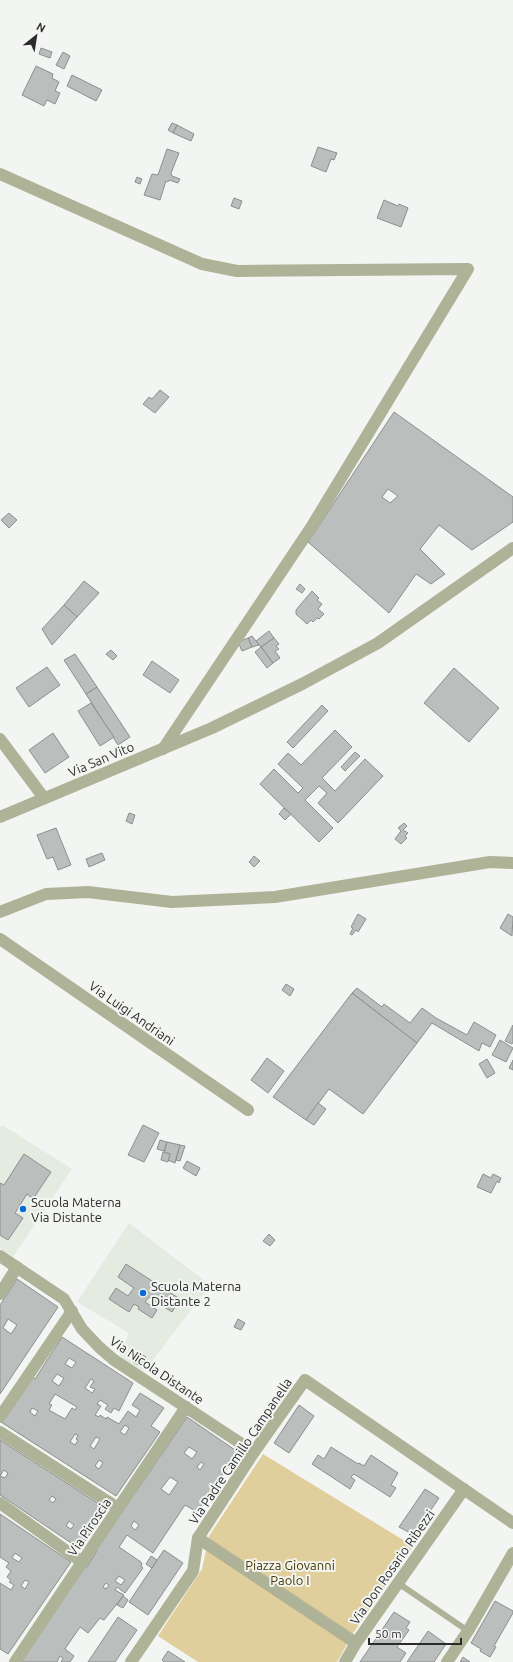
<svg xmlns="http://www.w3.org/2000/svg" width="513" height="1662" font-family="Ubuntu,sans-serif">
<rect width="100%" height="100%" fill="#f3f5f2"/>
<g fill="#e4ebe1">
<polygon points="2,1125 72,1169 13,1257 0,1248 0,1127"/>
<polygon points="129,1223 210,1285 144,1372 118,1360 129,1333 77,1302"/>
</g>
<polygon fill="#e0ce9c" points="263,1454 413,1546 354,1632 337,1662 198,1662 158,1636 202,1569 209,1536"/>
<g fill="#babebc" stroke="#8c8f8d" fill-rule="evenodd">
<polygon points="41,48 52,52 50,58 39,54"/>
<polygon points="63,52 70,56 64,69 56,65"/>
<polygon points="36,66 53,74 52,78 59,82 55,91 60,93 55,104 47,100 44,106 22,95"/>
<polygon points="72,75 102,90 96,101 67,86"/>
<polygon points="172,123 177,125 173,133 168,130"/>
<polygon points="177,125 194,134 191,141 173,133"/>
<polygon points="318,147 337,153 334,160 331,159 326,172 311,166"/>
<polygon points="167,149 179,153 171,173 172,176 180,179 178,183 169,180 168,182 166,181 160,200 144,195 152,174 158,175"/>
<polygon points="137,177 142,179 140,184 135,182"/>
<polygon points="234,198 242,201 239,209 231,206"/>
<polygon points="384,200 398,206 399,204 408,208 401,227 377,218"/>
<polygon points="160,390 169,397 155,413 143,404 149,397 152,399"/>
<path d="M 394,412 L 513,497 L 513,522 L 472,550 L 439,525 L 420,549 L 445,574 L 431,584 L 416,574 L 389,613 L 308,542 ZM 388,489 L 398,496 L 390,503 L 382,497 Z"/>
<polygon points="9,513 17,520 9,528 1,520"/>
<polygon points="84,581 99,593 77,617 64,605"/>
<polygon points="300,584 305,589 302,593 296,589"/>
<polygon points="312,591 319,598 317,600 322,604 318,609 324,614 319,619 317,618 313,622 311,620 307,624 296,614 296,610"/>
<polygon points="64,605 77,617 52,645 42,629"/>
<polygon points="269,631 274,638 261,647 256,641"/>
<polygon points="252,636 256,641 259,645 252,647 248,638"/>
<polygon points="248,638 252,647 242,651 238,642"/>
<polygon points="274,638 279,644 276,646 279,649 275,651 280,658 273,663 261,647"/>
<polygon points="261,647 273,663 267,668 255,652"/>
<polygon points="111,650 117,656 113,660 106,654"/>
<polygon points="75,654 97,687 86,694 64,660"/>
<polygon points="152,661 179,680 170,693 143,675"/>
<polygon points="47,667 60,685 29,707 16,688"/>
<polygon points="454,668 499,708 469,742 424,703"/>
<polygon points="97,687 130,737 118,745 86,694"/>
<polygon points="91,703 114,737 100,746 78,711"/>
<polygon points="322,705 328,711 293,748 287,742"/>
<polygon points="335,730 352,747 322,778 335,791 365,759 383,776 338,823 318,803 327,793 319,786 305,800 333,828 319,842 260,784 274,769 298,793 303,788 278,764 288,753 301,765"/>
<polygon points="53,733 69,757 45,773 29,750"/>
<polygon points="355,752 360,756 345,771 341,767"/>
<polygon points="284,808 291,814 285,820 279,814"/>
<polygon points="129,813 135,815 132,824 126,821"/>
<polygon points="404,823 407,826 403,830 408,833 405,836 407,838 401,844 395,839 401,831 398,828"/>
<polygon points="56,828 71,865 58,870 53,857 47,859 37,835"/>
<polygon points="102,853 105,860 89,867 86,859"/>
<polygon points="254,856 260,861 254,867 249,862"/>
<polygon points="358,914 366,919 358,932 356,930 352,935 350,934 353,928 351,927"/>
<polygon points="508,914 513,917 512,936 500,928"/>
<polygon points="286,984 294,989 290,996 282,990"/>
<polygon points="357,988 382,1007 384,1004 410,1023 422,1008 436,1018 467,1035 474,1022 496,1035 490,1047 482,1043 479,1051 432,1023 417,1043 352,993"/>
<polygon points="352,993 417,1043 363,1114 329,1089 306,1120 273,1097"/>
<polygon points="513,1025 513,1042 512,1044 505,1041"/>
<polygon points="500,1040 513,1048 506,1062 492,1055"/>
<polygon points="267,1058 284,1071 268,1093 251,1080"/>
<polygon points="487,1059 495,1073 487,1078 479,1064"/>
<polygon points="513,1060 513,1070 509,1068"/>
<polygon points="318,1103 326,1109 314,1125 306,1120"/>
<polygon points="143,1125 159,1133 144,1162 128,1155"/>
<polygon points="160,1140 167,1142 164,1151 157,1149"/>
<polygon points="167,1142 180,1145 175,1163 168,1160 170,1154 164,1153"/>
<polygon points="180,1145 185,1146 180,1161 176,1160"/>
<polygon points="163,1152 170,1154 168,1162 161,1160"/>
<polygon points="24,1154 51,1172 33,1199 27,1194 15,1213 23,1218 8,1240 0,1235 0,1183 4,1185"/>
<polygon points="187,1161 200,1168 196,1176 183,1168"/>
<polygon points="483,1174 491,1178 493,1174 501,1178 499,1183 497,1181 491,1193 477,1187"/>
<polygon points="269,1234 275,1240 270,1246 263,1241"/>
<polygon points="126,1264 180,1299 172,1312 149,1297 145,1302 157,1310 152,1318 138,1309 139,1307 134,1304 129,1312 109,1299 116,1288 128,1296 134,1288 118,1277"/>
<path d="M 17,1279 L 58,1307 L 0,1394 L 0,1305 ZM 8,1319 L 17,1325 L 11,1334 L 3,1328 Z"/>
<polygon points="238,1319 245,1323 241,1330 234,1327"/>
<path d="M 62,1337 L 133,1383 L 119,1411 L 114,1408 L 111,1413 L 105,1409 L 108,1405 L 100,1400 L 97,1404 L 101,1406 L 95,1415 L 99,1417 L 100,1415 L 106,1419 L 107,1417 L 119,1424 L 128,1411 L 136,1417 L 140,1410 L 132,1405 L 140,1393 L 164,1408 L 151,1426 L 160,1432 L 116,1496 L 1,1422 L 32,1377 L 35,1379 ZM 69,1358 L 76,1362 L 72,1368 L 65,1364 ZM 57,1374 L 64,1378 L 59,1386 L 52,1381 ZM 91,1379 L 94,1381 L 90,1387 L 95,1389 L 92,1393 L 85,1388 ZM 55,1394 L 77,1407 L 75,1410 L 72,1408 L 65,1419 L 49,1410 L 52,1405 L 49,1404 ZM 32,1408 L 38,1411 L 35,1416 L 30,1412 ZM 125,1425 L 129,1428 L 125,1435 L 120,1432 ZM 75,1434 L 78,1435 L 76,1439 L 78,1440 L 75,1445 L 70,1442 ZM 96,1437 L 100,1439 L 94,1449 L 90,1446 ZM 99,1460 L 103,1463 L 99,1469 L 95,1466 Z"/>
<polygon points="139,1353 146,1357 140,1366 133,1362"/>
<polygon points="299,1405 314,1416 289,1453 274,1443"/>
<path d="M 187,1417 L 238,1452 L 197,1512 L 185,1505 L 153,1553 L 127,1535 L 119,1547 L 141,1562 L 142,1564 L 141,1566 L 143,1568 L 125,1593 L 117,1587 L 115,1590 L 124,1595 L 104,1620 L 100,1618 L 88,1633 L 80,1627 L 65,1649 L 74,1656 L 70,1662 L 61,1662 L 63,1658 L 60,1656 L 57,1662 L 20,1662 L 85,1566 L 86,1568 L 97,1551 L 96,1550 ZM 189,1447 L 197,1452 L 192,1459 L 184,1453 ZM 201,1462 L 204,1464 L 200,1470 L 197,1467 ZM 170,1477 L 178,1482 L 169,1495 L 161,1489 ZM 134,1521 L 139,1525 L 135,1530 L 131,1526 ZM 119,1576 L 125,1580 L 121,1585 L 115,1581 ZM 106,1583 L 109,1585 L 106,1589 L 103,1587 Z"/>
<path d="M 0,1440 L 107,1509 L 80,1549 L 0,1495 ZM 4,1470 L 8,1473 L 5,1478 L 0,1476 ZM 52,1496 L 56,1499 L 53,1503 L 49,1500 ZM 69,1521 L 74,1525 L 71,1529 L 66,1526 Z"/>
<polygon points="331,1447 358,1464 359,1463 364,1466 371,1455 398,1473 391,1485 396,1488 390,1497 354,1474 351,1477 355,1480 350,1489 312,1464 318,1455 324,1459"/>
<polygon points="425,1489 439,1498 414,1535 399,1527"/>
<path d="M 0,1514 L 71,1562 L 8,1654 L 0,1649 L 0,1583 L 11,1590 L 14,1585 L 9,1582 L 11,1580 L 7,1577 L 11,1571 L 6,1567 L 9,1563 L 0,1557 ZM 15,1553 L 22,1558 L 19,1562 L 12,1558 ZM 25,1580 L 29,1582 L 25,1589 L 21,1586 Z"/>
<polygon points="164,1550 183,1563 148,1615 129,1602"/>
<polygon points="151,1556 157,1560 152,1568 146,1564"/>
<polygon points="123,1596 128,1600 123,1608 117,1605"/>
<polygon points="495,1601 513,1611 513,1613 494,1646 496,1647 490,1657 480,1651 481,1649 471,1643"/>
<polygon points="394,1612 410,1622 406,1628 409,1630 397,1647 406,1653 400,1662 360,1662"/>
<polygon points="118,1617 137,1630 115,1662 88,1662"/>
<polygon points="428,1631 446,1644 434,1662 407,1662"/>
<polygon points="168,1651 185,1662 164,1662 162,1660"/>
<polygon points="463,1657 470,1662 460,1662"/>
</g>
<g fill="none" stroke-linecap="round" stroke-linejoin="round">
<polyline stroke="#aeb297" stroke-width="6" points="398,1583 468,1631"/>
<g stroke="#aeb297" stroke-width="12">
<polyline points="0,174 202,264 237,271 468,269 312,526 163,749"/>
<polyline points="0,739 44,798"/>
<polyline points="0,912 46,894 88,892 172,902 275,897 490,862 513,863"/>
<polyline points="0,939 248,1110"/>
<polyline points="0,1256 64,1299 82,1329 99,1347 114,1360 254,1452"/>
<polyline points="0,1294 17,1267"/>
<polyline points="0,1417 72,1311"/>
<polyline points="0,1432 118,1508"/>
<polyline points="0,1503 82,1562"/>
<polyline points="198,1538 356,1643"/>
<polyline points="15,1662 186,1407"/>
<polyline points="131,1662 193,1571 198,1538 254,1452 305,1380 513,1523"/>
<polyline points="345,1662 356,1643 464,1489"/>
<polyline points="447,1662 468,1631 513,1553"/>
</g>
<polyline stroke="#aeb297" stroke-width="12" points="0,817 212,728 304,683 378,643 513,548"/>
</g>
<g fill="#096cd5" stroke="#f3f5f2" stroke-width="1.5">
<circle cx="23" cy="1209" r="4"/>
<circle cx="143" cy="1293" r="4"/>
</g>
<g text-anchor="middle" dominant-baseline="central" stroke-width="4" stroke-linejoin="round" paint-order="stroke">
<g font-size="13" fill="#2a2b2a" stroke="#f3f5f2">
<text transform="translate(101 759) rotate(-23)">Via San Vito</text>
<text transform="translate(132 1013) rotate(35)">Via Luigi Andriani</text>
<text transform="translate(157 1370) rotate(34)">Via Nicola Distante</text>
<text transform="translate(240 1451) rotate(-56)">Via Padre Camillo Campanella</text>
<text transform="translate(89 1527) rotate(-56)">Via Piroscia</text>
<text transform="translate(392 1567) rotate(-55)">Via Don Rosario Ribezzi</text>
</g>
<g font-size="13" fill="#2a2b2a" stroke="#f3f5f2" text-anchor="start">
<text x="31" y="1202">Scuola Materna<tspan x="31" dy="15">Via Distante</tspan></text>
<text x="151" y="1286">Scuola Materna<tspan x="151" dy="15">Distante 2</tspan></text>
</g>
<g font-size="13" fill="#4a3b05" stroke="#f3f5f2">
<text x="290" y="1565">Piazza Giovanni<tspan x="290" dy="15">Paolo I</tspan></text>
</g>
</g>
<g transform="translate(36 36) rotate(30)" stroke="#f3f5f2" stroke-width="3" paint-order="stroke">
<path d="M0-3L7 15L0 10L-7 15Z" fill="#2a2b2a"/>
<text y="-6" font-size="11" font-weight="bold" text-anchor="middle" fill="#2a2b2a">N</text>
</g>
<path d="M369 1638v6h92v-6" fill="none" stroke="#2a2b2a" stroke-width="2"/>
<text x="375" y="1638" font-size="12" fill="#2a2b2a" stroke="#f3f5f2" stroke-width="3" paint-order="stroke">50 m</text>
</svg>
